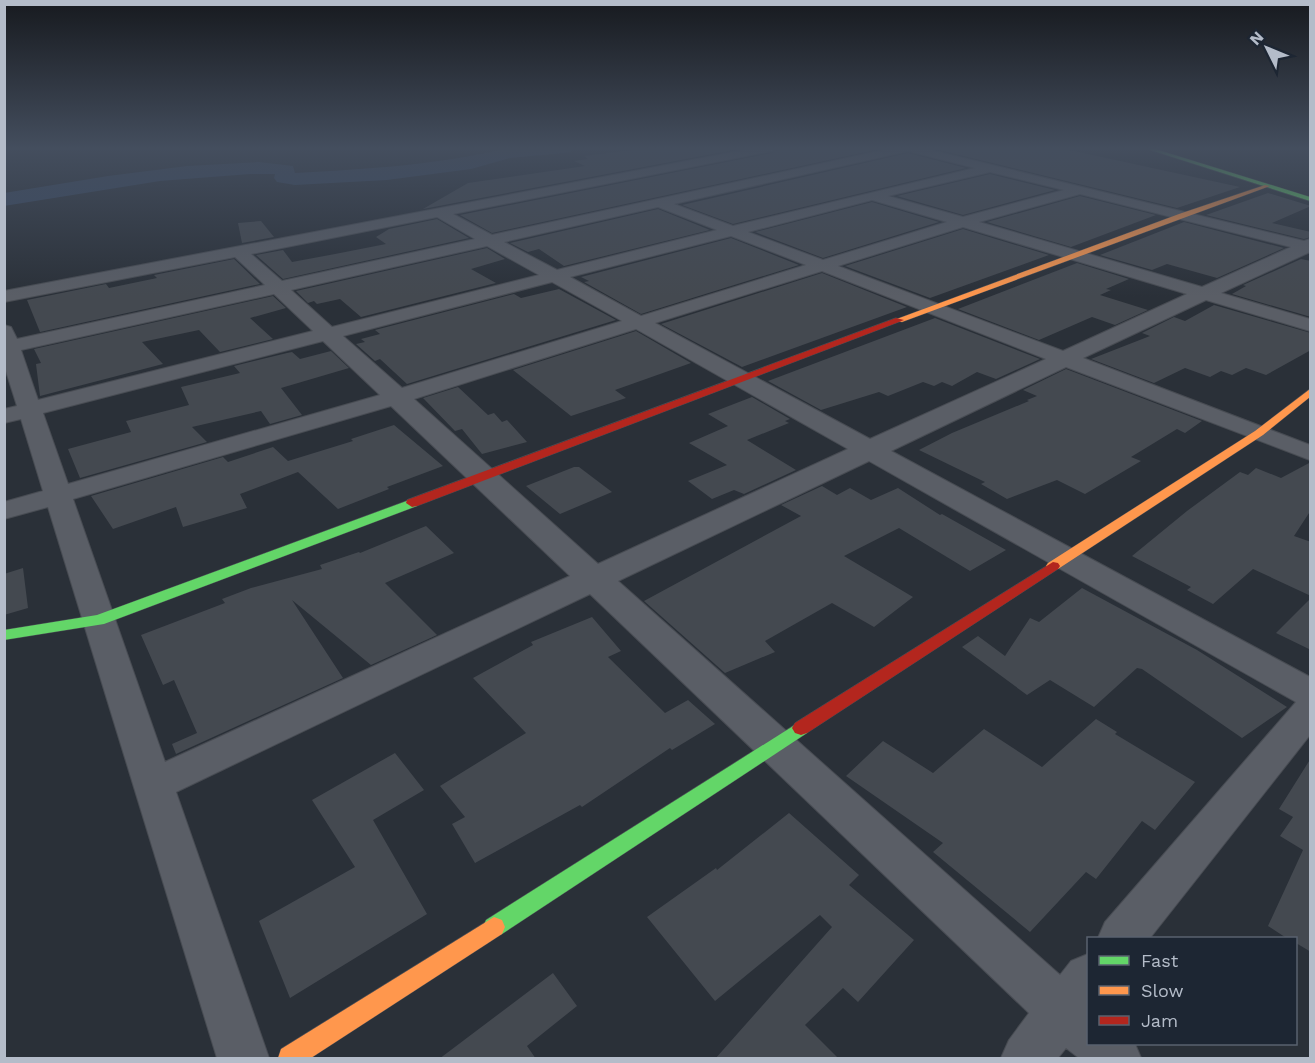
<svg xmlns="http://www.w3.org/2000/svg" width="1315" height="1063" font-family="'Work Sans',sans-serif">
<rect width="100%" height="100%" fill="#2a3038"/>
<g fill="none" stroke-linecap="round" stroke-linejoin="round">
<path fill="#384963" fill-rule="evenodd" d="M 508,148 L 573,148 L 570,152 L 564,153 L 510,158 L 471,169 L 387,180 L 295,185 L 277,182 L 274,178 L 275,174 L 250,174 L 160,181 L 4,206 L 4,193 L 108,176 L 187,166 L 259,162 L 293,166 L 295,173 C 367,169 438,165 508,148 Z"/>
</g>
<g fill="#444950">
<polygon points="648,148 744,148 423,209 468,183 585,166 574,161 588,159 584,156"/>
<polygon points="780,148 884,148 492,233 460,215 772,153"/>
<polygon points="931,148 1060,148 1240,187 1177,208"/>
<polygon points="908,153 966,168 733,224 682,205"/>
<polygon points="990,174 1055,190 963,215 897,196"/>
<polygon points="1268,193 1311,206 1272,223 1311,232 1311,237 1304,239 1206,215"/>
<polygon points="1080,196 1156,215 1071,247 987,222"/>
<polygon points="872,202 939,222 823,258 755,232"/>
<polygon points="658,209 710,230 564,266 539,249 528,252 510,243"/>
<polygon points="437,219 469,238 283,279 256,255 283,250 292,262 335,254 386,244 376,237 389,229"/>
<polygon points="261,221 274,237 242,243 238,223"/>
<polygon points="1184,222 1284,248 1217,278 1167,264 1152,270 1100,255"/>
<polygon points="963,229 1049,255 930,298 845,266"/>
<polygon points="731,238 799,265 641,314 584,282 589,281 581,277"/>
<polygon points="487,248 505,259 471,269 496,283 361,317 340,299 317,304 314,301 308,303 296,291"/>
<polygon points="234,259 260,284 40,332 27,300 106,284 109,288 157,278 154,275"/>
<polygon points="1301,259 1311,261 1311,317 1232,294 1246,286 1243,285"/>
<polygon points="1077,263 1129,279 1106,289 1111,290 1100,295 1148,310 1115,325 1092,317 1039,340 958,309"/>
<polygon points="822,273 907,307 742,367 661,324"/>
<polygon points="559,289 616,320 407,384 380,359 375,361 356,344 365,342 361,339 380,334 375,330 514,294 521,298"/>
<polygon points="273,296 286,308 250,318 273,339 220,352 199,330 142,342 163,364 40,396 36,364 41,363 34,349"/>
<polygon points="1214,305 1311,333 1311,350 1266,375 1246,368 1232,375 1221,371 1210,377 1185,368 1154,383 1091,359 1150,336 1142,333 1174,317 1185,321"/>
<polygon points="935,318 1040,359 996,379 977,372 952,386 942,382 934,386 923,382 888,396 879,392 821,410 768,381"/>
<polygon points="636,331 691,363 615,390 626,398 571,416 513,370"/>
<polygon points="331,351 349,368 281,388 302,415 270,424 261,411 192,427 207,442 80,478 68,449 131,432 126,421 189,405 181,387 240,373 234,366 287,353 292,352 300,359"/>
<polygon points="1066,369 1202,421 1185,433 1177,429 1131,457 1141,461 1085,494 1057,480 1007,499 981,484 985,482 919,450 952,433 1029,401 1027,400 1037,396 1023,390"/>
<polygon points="458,387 488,415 494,413 502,422 507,420 527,442 482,454 462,429 455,431 423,398"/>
<polygon points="752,397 790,419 785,421 789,423 747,440 796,470 744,494 734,490 712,499 688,481 727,465 689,443 728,426 708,414"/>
<polygon points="394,425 443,466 387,487 389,489 338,509 298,472 240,494 247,508 183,527 176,507 113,529 91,496 223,457 228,462 273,447 288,461 353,441 351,439"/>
<polygon points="1311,462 1311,510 1294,536 1311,542 1311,596 1253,569 1213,604 1187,590 1191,587 1132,556 1187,511 1240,472 1248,475 1256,468 1281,478"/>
<polygon points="574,467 579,467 612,492 560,514 526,486"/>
<polygon points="822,486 837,495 850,488 871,500 898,488 940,515 942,514 1006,550 970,571 899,528 844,556 913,597 874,627 832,603 765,641 775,652 725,673 644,601 801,516 781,505"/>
<polygon points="426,526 454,553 385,583 437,635 371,665 292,600 343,678 176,754 172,744 197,733 174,680 163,685 141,635 225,603 222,599 251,588 322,569 320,565 359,552 360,553"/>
<polygon points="23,568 28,608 4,615 4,574"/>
<polygon points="1082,588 1197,650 1287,707 1242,738 1142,669 1137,668 1094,707 1050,680 1027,695 962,647 978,636 1005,656 1030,618 1039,622"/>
<polygon points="1311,598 1311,650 1276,633"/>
<polygon points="592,617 621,651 608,657 665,713 688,700 715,724 672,750 670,748 582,807 580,805 475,863 452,824 465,817 440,786 526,733 473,678 533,645 531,642"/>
<polygon points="1096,719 1117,732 1115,734 1195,782 1155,830 1142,821 1096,879 1086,872 1030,932 933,852 943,843 846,776 883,741 933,773 984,729 1042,767"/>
<polygon points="395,753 424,790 373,820 427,914 290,998 259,921 355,867 312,800"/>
<polygon points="1311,758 1311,952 1296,943 1296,939 1288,939 1268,926 1303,850 1280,836 1293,817 1279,809"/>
<polygon points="789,813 859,875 849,885 914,940 858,1002 843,988 805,1025 839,1059 715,1059 832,927 820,915 715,1001 647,917 716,868 717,870"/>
<polygon points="553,973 577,1006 527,1046 536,1059 439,1059"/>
</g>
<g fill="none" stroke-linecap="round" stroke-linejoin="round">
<defs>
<path id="street" d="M 755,148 L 778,148 L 772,151 L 453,214 L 492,235 L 893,148 L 922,148 L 1304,241 L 1310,239 L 1310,252 L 1221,293 L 1310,319 L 1310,331 L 1206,300 L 1083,358 L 1310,445 L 1310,460 L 1066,367 L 891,451 L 1310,677 L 1310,735 L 1150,938 L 1098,938 L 1105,922 L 1296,702 L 869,461 L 618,581 L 1060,975 L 1071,961 L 1088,954 L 1088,1044 L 1135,1044 L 1141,1058 L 1079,1058 L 1066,1048 L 1058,1058 L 1001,1058 L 1009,1040 L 1029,1013 L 590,594 L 176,792 L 269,1058 L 217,1058 L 48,507 L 4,519 L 4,502 L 43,491 L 21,419 L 4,423 L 4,409 L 17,406 L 4,365 L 4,325 L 11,327 L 17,339 L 265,285 L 235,257 L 4,302 L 4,291 ZM 908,151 L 975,168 L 733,226 L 674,204 ZM 990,172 L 1064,190 L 963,217 L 888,196 ZM 1080,194 L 1291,247 L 1202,287 L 979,222 ZM 872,200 L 947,222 L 823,260 L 748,232 ZM 658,207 L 717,230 L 557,270 L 504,242 ZM 437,217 L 475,239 L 282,281 L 251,254 ZM 963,227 L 1187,294 L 1063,351 L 838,266 ZM 731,236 L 806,265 L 641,316 L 570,277 ZM 487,246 L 539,275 L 332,327 L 291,290 ZM 822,271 L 1046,359 L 870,439 L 655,323 ZM 552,282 L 622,321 L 402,388 L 343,336 ZM 274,294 L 313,331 L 38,400 L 21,350 ZM 636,329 L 848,449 L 598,564 L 414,399 ZM 323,341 L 380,395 L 68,484 L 43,413 ZM 391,406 L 570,576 L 165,762 L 73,499 Z"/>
<g id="fast">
<polygon points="1144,148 1152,148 1310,197 1310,201"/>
<polygon points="412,499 417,500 418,503 417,506 104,624 4,640 4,630 97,615"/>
<polygon points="801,721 807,723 810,728 807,733 502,934 494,937 486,934 483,927 486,920"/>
</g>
<g id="slow">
<polygon points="1265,185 1270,186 902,322 894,320 1179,214"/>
<polygon points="1310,389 1310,397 1263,435 1058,569 1048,569 1046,566 1048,563 1255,431"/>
<polygon points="494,917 502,920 505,927 502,934 311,1058 278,1058 281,1049"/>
</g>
<g id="jam">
<polygon points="896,318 904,320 417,506 412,507 406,503 407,500"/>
<polygon points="1053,562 1058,563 1060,566 1058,569 807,733 801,735 795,733 792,728 795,723"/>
</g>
</defs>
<use href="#street" stroke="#484c53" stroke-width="2"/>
<use href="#fast" stroke="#484c53" stroke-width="1"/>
<use href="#slow" stroke="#484c53" stroke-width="1"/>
<use href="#jam" stroke="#484c53" stroke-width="1"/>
<use href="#street" fill="#5a5e66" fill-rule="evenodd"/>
<use href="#fast" fill="#63d668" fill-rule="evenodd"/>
<use href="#slow" fill="#ff974d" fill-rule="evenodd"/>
<use href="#jam" fill="#b3261e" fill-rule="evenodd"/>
</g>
<linearGradient id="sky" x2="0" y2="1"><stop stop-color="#171a1f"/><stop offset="0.5" stop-color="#444e5e"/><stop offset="1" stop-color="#444e5e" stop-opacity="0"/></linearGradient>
<rect width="1315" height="297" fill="url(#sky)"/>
<rect width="1315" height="1063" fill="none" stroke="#b4bcc9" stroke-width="12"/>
<rect x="1087" y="937" width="210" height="108" fill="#1d2633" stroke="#59626f" stroke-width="1.5"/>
<rect x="1099" y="956" width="30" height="9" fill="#63d668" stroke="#59626f" stroke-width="1.5"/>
<text x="1141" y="967" font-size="18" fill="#b4bcc9">Fast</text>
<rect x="1099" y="986" width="30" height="9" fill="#ff974d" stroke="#59626f" stroke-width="1.5"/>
<text x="1141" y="997" font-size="18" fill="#b4bcc9">Slow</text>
<rect x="1099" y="1016" width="30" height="9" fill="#b3261e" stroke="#59626f" stroke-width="1.5"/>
<text x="1141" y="1027" font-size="18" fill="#b4bcc9">Jam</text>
<g transform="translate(1267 48) rotate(313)" stroke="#1d2633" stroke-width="4.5" paint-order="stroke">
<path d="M0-4.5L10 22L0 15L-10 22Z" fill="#b4bcc9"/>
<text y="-9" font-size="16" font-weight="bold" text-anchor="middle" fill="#b4bcc9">N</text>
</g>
</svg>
